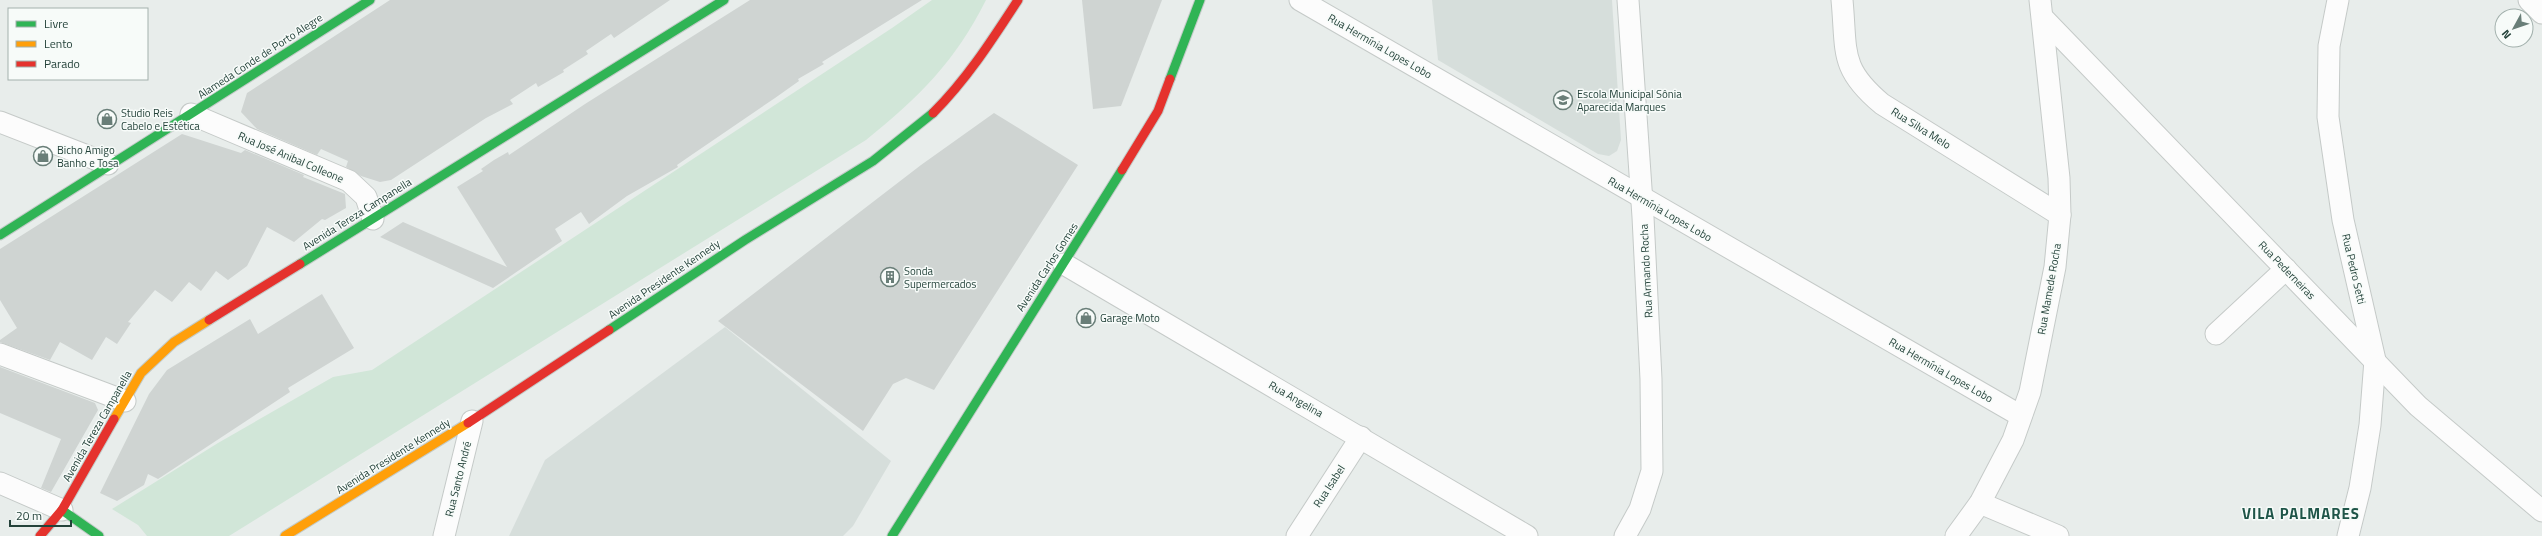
<svg xmlns="http://www.w3.org/2000/svg" width="2542" height="536" font-family="'Titillium Web',sans-serif">
<rect width="100%" height="100%" fill="#e8edeb"/>
<g fill="#d6dedb">
<polygon points="1432,0 1612,0 1621,140 1617,151 1609,156 1598,154 1438,60"/>
<polygon points="725,327 891,461 853,526 843,536 509,536 545,460"/>
</g>
<path fill="#d1e6d8" d="M 932,0 L 986,0 C 955,62 919,97 866,140 L 229,536 L 147,536 L 138,525 L 112,509 L 218,443 L 333,377 L 372,370 L 892,28 Z"/>
<g fill="#cfd4d2">
<polygon points="390,0 670,0 614,38 611,34 586,51 588,54 563,70 564,72 538,87 536,83 510,100 513,104 486,118 391,180 380,182 361,176 346,167 348,161 321,149 317,155 257,129 241,112 247,93"/>
<polygon points="750,0 922,0 822,62 824,64 798,79 799,81 775,98 690,156 677,165 678,167 627,196 589,224 581,212 555,229 562,241 493,288 380,237 403,222 507,267 457,187 483,171 481,169 494,160 508,152 509,155 585,104"/>
<polygon points="1082,0 1162,0 1121,106 1093,109"/>
<polygon points="994,113 1078,165 934,390 906,378 893,384 863,431 718,321 921,165"/>
<polygon points="182,134 241,153 245,150 304,175 303,177 345,194 346,208 325,220 322,219 294,242 267,227 247,266 228,280 216,271 201,291 189,282 172,302 155,290 128,322 131,323 117,344 106,337 92,360 60,342 50,360 0,342 0,340 17,328 0,300 0,249"/>
<polygon points="322,294 354,348 288,388 290,392 158,479 148,474 144,485 117,501 100,493 149,394 167,370 250,319 258,334"/>
<polygon points="0,367 95,403 98,410 51,492 41,488 61,439 0,413"/>
</g>
<g fill="none" stroke-linecap="round" stroke-linejoin="round">
<defs>
<g id="street">
<polyline points="1300,0 2021,416"/>
<path d="M 1842,0 C 1847,52 1839,68 1882,104 L 2060,215"/>
<polyline points="2338,0 2329,46 2328,117 2343,220 2375,360 2370,425 2360,488 2348,536"/>
<polyline points="2529,0 2542,13"/>
<polyline points="2043,18 2418,406 2542,511"/>
<polyline points="191,114 349,181 366,197 373,219"/>
<polyline points="0,122 108,164"/>
<polyline points="1064,264 1527,536"/>
<polyline points="2216,334 2286,269"/>
<polyline points="0,354 125,401"/>
<polyline points="0,483 62,510"/>
<polyline points="1980,503 2058,536"/>
<polyline points="444,536 472,421"/>
<polyline points="1297,536 1361,437"/>
<polyline points="1625,536 1640,509 1652,471 1651,379 1643,217 1628,0"/>
<polyline points="1956,536 1980,503 2013,440 2030,392 2055,267 2060,215 2059,178 2040,0"/>
</g>
<g id="fast">
<polyline points="1170,79 1200,0"/>
<polyline points="0,235 370,0"/>
<polyline points="300,264 724,0"/>
<polyline points="609,330 745,240 873,161 933,113"/>
<polyline points="62,510 99,536"/>
<polyline points="892,536 1122,170"/>
</g>
<g id="slow">
<polyline points="114,419 141,373 174,342 209,320"/>
<polyline points="285,536 468,423"/>
</g>
<g id="jam">
<path d="M 933,113 C 967,79 992,40 1018,0"/>
<polyline points="1122,170 1158,111 1170,79"/>
<polyline points="209,320 300,264"/>
<polyline points="468,423 609,330"/>
<polyline points="40,536 62,510 114,419"/>
</g>
</defs>
<use href="#street" stroke="#c5cac8" stroke-width="23"/>
<use href="#fast" stroke="#c3cbc8" stroke-width="11"/>
<use href="#slow" stroke="#c3cbc8" stroke-width="11"/>
<use href="#jam" stroke="#c3cbc8" stroke-width="11"/>
<use href="#street" stroke="#fcfcfc" stroke-width="21"/>
<use href="#fast" stroke="#30b455" stroke-width="9"/>
<use href="#slow" stroke="#ff9f0a" stroke-width="9"/>
<use href="#jam" stroke="#e5322d" stroke-width="9"/>
</g>
<defs>
<symbol id="school-ring" viewBox="-11 -11 22 22"><circle r="9.5" fill="#f7fbf9" stroke="#697e78" stroke-width="1.5"/><path d="M0-5L7-2L0 1L-7-2ZM-4 1L0 2.5L4 1V4Q0 6-4 4Z" fill="#697e78"/></symbol>
<symbol id="shop-ring" viewBox="-11 -11 22 22"><circle r="9.5" fill="#f7fbf9" stroke="#697e78" stroke-width="1.5"/><path d="M-5-2.5h2.3a2.7 3.5 0 0 1 5.4 0H5L5.5 6h-11ZM-1.5-2.5h3a1.5 2.3 0 0 0-3 0Z" fill="#697e78"/></symbol>
<symbol id="building-ring" viewBox="-11 -11 22 22"><circle r="9.5" fill="#f7fbf9" stroke="#697e78" stroke-width="1.5"/><path d="M-4-6H4V6H1V3H-1V6H-4ZM-2.5-4.3h1.7v1.8h-1.7ZM.8-4.3h1.7v1.8H.8ZM-2.5-1h1.7V.8h-1.7ZM.8-1h1.7V.8H.8Z" fill="#697e78"/></symbol>
</defs>
<g fill-rule="evenodd">
<use href="#school-ring" x="1552" y="89" width="22" height="22"/>
<use href="#shop-ring" x="96" y="108" width="22" height="22"/>
<use href="#shop-ring" x="32" y="145" width="22" height="22"/>
<use href="#building-ring" x="879" y="266" width="22" height="22"/>
<use href="#shop-ring" x="1075" y="307" width="22" height="22"/>
</g>
<g text-anchor="middle" dominant-baseline="central" stroke-width="3" stroke-linejoin="round" paint-order="stroke">
<g font-size="11" fill="#24423a" stroke="#f7fbf9">
<text transform="translate(1380 46) rotate(30)">Rua Hermínia Lopes Lobo</text>
<text transform="translate(260 56) rotate(-33)">Alameda Conde de Porto Alegre</text>
<text transform="translate(1921 128) rotate(32)">Rua Silva Melo</text>
<text transform="translate(291 157) rotate(23)">Rua José Anibal Colleone</text>
<text transform="translate(1660 209) rotate(30)">Rua Hermínia Lopes Lobo</text>
<text transform="translate(357 214) rotate(-32)">Avenida Tereza Campanella</text>
<text transform="translate(1047 267) rotate(-57)">Avenida Carlos Gomes</text>
<text transform="translate(2354 269) rotate(77)">Rua Pedro Setti</text>
<text transform="translate(2287 270) rotate(46)">Rua Pederneiras</text>
<text transform="translate(1646 271) rotate(-93)">Rua Armando Rocha</text>
<text transform="translate(664 279) rotate(-34)">Avenida Presidente Kennedy</text>
<text transform="translate(2049 289) rotate(-80)">Rua Mamede Rocha</text>
<text transform="translate(1941 370) rotate(30)">Rua Hermínia Lopes Lobo</text>
<text transform="translate(1296 399) rotate(30)">Rua Angelina</text>
<text transform="translate(97 426) rotate(-60)">Avenida Tereza Campanella</text>
<text transform="translate(393 456) rotate(-32)">Avenida Presidente Kennedy</text>
<text transform="translate(458 479) rotate(-76)">Rua Santo André</text>
<text transform="translate(1329 486) rotate(-57)">Rua Isabel</text>
</g>
<g font-size="11" fill="#24423a" stroke="#f7fbf9" text-anchor="start">
<text x="1577" y="94">Escola Municipal Sônia<tspan x="1577" dy="13">Aparecida Marques</tspan></text>
<text x="121" y="113">Studio Reis<tspan x="121" dy="13">Cabelo e Estética</tspan></text>
<text x="57" y="150">Bicho Amigo<tspan x="57" dy="13">Banho e Tosa</tspan></text>
<text x="904" y="271">Sonda<tspan x="904" dy="13">Supermercados</tspan></text>
<text x="1100" y="318">Garage Moto</text>
</g>
<g font-size="15" font-weight="bold" letter-spacing="1" fill="#1f5548" stroke="#f7fbf9">
<text x="2301" y="513">VILA PALMARES</text>
</g>
</g>
<rect x="8" y="8" width="140" height="72" fill="#f7fbf9" stroke="#a3b1ad"/>
<rect x="16" y="21" width="20" height="6" fill="#30b455" stroke="#a3b1ad"/>
<text x="44" y="28" font-size="12" fill="#24423a">Livre</text>
<rect x="16" y="41" width="20" height="6" fill="#ff9f0a" stroke="#a3b1ad"/>
<text x="44" y="48" font-size="12" fill="#24423a">Lento</text>
<rect x="16" y="61" width="20" height="6" fill="#e5322d" stroke="#a3b1ad"/>
<text x="44" y="68" font-size="12" fill="#24423a">Parado</text>
<g transform="translate(2514 28) rotate(230)"><circle r="19" fill="#f7fbf9" stroke="#a3b1ad"/>
<path d="M0-3L7 15L0 10L-7 15Z" fill="#697e78"/>
<text y="-6" font-size="11" font-weight="bold" text-anchor="middle" fill="#24423a">N</text>
</g>
<path d="M10 520v6h61v-6" fill="none" stroke="#24423a" stroke-width="2"/>
<text x="16" y="520" font-size="12" fill="#24423a" stroke="#f7fbf9" stroke-width="3" paint-order="stroke">20 m</text>
</svg>
